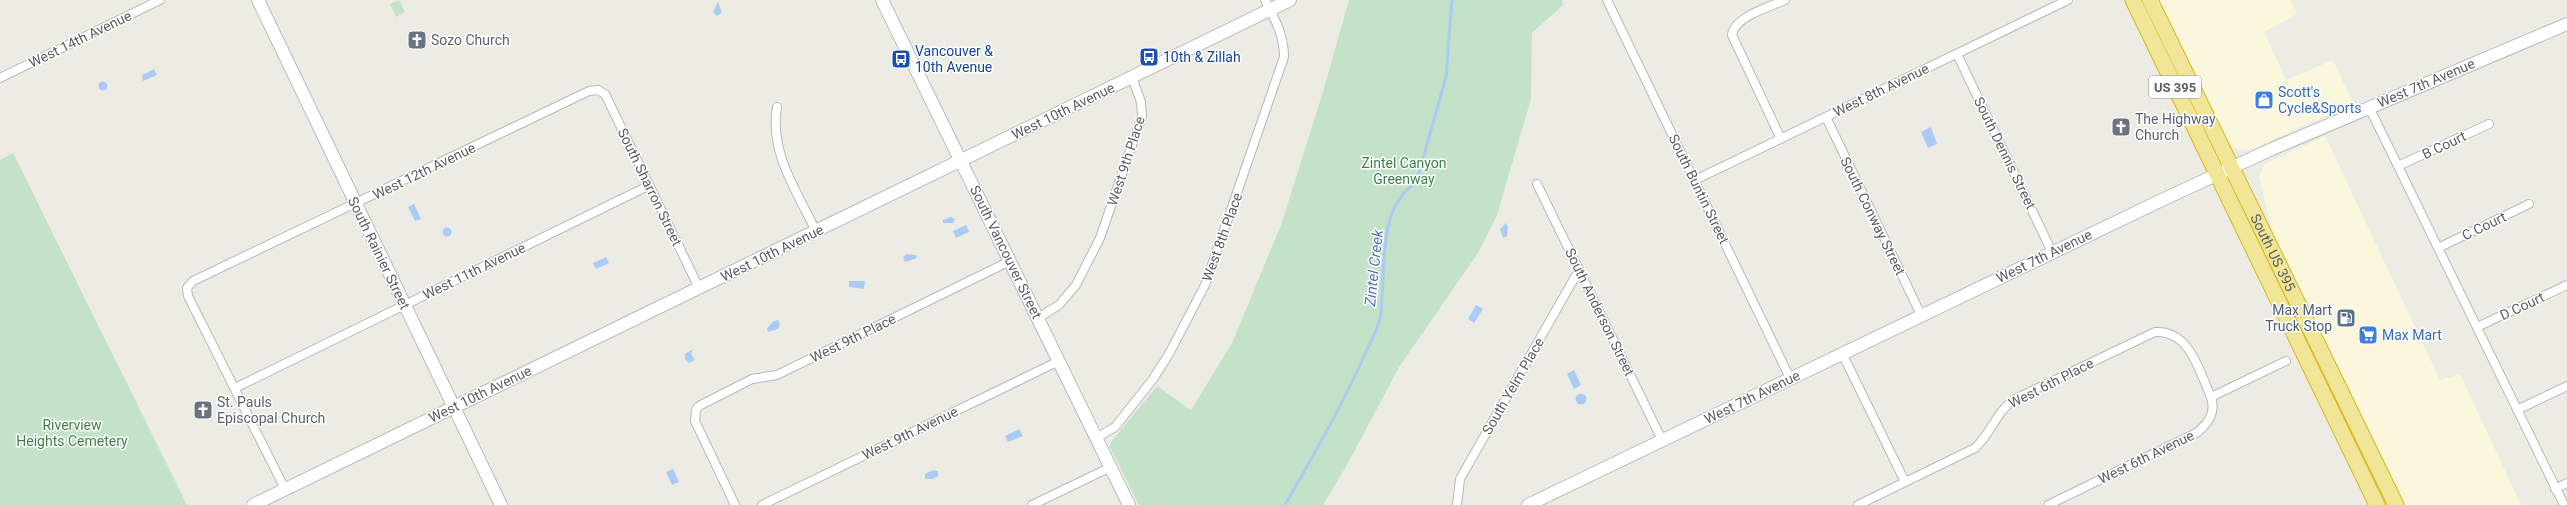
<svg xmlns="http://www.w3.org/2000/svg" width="2567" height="505" font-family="Roboto,sans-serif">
<rect width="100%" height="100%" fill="#edece4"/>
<g fill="#faf7dc">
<polygon points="2157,0 2290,0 2297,14 2264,32 2286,80 2333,60 2353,103 2255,148 2243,150 2232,146 2224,137"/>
<polygon points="2325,136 2440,380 2460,374 2521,505 2405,505 2273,233 2259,177 2265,164"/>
</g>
<g fill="#c3e2c7">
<polygon points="399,0 405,12 396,17 390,4"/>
<polygon points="1349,0 1562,0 1563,5 1532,33 1531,99 1497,215 1478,253 1399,367 1348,463 1323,505 1139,505 1110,447 1111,442 1157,386 1191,410 1232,343 1281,225 1323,92"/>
<polygon points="13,153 187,505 0,505 0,160"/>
</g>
<g fill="#abcbf5">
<polygon points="718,2 722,13 717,16 713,12"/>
<polygon points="154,69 157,75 143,81 142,75"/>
<circle cx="103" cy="86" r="4.5"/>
<polygon points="1931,127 1937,144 1928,148 1921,132"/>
<polygon points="414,204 421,219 415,221 408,207"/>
<polygon points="951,217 955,219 953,223 943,223 943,220"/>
<polygon points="1506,223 1508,227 1507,236 1503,238 1500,229"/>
<polygon points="966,225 969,232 956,238 953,231"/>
<circle cx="447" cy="232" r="4.5"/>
<polygon points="907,254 916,255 917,258 905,262 903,257"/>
<polygon points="606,257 609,263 596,269 593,263"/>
<polygon points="849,281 865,281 864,289 849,287"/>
<polygon points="1476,305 1483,309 1474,323 1468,319"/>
<polygon points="778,320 780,324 778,329 768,332 767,328 774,321"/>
<polygon points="693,349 691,354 695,360 689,363 685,359 685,354"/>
<polygon points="1574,370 1581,385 1574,389 1567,374"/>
<circle cx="1581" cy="399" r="5.5"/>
<polygon points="1019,429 1023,436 1008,442 1005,436"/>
<polygon points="673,469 679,482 672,485 666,472"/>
<polygon points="933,470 938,471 938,476 933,479 925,479 925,474"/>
</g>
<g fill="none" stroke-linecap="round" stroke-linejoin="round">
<path stroke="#abcbf5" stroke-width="3" d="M 1285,505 C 1313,456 1342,406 1365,354 C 1370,343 1378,330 1380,318 C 1387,277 1375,207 1416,183 L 1446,77 L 1452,0"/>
<defs>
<g id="street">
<polyline points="1607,0 1790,378"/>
<polyline points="1957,54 2052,252"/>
<polyline points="0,78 160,0"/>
<path d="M 777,107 C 769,152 797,192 816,231"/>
<polyline points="2369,107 2564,505"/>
<polyline points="1826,117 1921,315"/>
<path d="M 1781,139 L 1732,35 C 1734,17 1769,7 1785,0"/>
<polyline points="2398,166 2489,124"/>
<polyline points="1695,180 2068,0"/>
<polyline points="1537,184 1662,440"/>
<polyline points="2438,248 2529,204"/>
<polyline points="1038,318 1059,305 1076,285 1100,238 1142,116 1141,102 1132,77"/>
<polyline points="2477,327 2567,285"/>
<polyline points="1842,353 1905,482"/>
<polyline points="235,388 648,186"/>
<polyline points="2517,410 2567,386"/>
<path d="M 1096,438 L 1115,427 L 1153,379 L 1169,354 L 1205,285 L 1284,57 C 1284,35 1275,19 1265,0"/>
<polyline points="285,489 188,296 187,288 193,281 589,91 598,90 605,94 699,288"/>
<polyline points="2555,489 2567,483"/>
<polyline points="735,505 695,421 696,410 699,406 752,379 777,375 1010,261"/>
<polyline points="762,505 1059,361"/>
<polyline points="1032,505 1111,467"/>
<polyline points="1457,505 1460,479 1579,270"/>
<path d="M 1858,505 L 1975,448 C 1992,433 1996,410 2017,398 L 2155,332 C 2190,330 2199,371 2211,397"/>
<path d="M 2048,505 L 2198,432 C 2209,422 2216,412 2211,397 L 2286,361"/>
</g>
<g id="secondary">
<polyline points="258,0 501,505"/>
<polyline points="882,0 1129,505"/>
<polyline points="253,505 1290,0"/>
<polyline points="1528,505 2164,199 2272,149 2567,24"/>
</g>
<g id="highway">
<polyline points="2133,0 2377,505"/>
<path id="s1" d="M 2150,0 L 2396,505"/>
</g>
</defs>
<use href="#street" stroke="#b6b8bc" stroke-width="10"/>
<use href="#secondary" stroke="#b7b9be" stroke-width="14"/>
<use href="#highway" stroke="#d7b619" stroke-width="17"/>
<use href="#street" stroke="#fff" stroke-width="8"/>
<use href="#secondary" stroke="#fff" stroke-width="12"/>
<use href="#highway" stroke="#f1e697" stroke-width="15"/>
</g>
<defs>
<symbol id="church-square" viewBox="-11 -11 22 22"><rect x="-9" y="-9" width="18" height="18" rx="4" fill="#6b7280" stroke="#fff"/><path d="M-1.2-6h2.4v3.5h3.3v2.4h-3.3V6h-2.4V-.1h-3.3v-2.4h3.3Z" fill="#fff"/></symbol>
<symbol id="bus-square" viewBox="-11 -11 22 22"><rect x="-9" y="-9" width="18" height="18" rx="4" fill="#1a4fb4" stroke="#fff"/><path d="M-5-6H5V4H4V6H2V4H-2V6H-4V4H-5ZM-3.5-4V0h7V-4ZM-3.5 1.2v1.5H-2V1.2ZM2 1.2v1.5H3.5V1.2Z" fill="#fff"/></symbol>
<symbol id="shop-square" viewBox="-11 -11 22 22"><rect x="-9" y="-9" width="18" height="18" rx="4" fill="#3f7fe0" stroke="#fff"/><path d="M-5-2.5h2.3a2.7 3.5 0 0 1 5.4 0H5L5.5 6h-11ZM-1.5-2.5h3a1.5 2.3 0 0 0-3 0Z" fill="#fff"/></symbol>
<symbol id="fuel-square" viewBox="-11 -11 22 22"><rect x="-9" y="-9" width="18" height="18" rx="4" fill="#5c6f8a" stroke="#fff"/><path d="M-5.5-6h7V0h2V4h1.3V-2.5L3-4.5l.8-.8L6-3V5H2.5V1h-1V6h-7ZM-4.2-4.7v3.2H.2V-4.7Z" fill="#fff"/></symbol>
<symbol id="supermarket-square" viewBox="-11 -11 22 22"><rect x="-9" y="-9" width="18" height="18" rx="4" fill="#3f7fe0" stroke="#fff"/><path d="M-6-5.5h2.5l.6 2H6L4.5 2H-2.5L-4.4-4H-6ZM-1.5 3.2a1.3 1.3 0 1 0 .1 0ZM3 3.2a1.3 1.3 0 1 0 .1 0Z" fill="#fff"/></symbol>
</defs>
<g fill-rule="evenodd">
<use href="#church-square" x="406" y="29" width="22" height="22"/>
<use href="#bus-square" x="1138" y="46" width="22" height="22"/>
<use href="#bus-square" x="890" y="48" width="22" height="22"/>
<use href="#shop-square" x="2253" y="89" width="22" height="22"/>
<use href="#church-square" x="2110" y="116" width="22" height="22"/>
<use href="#fuel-square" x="2335" y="307" width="22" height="22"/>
<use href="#supermarket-square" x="2357" y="324" width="22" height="22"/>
<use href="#church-square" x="192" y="399" width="22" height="22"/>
</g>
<g text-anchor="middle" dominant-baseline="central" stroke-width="3" stroke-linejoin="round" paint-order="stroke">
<rect fill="#fff" stroke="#8d8e92" stroke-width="1" x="2149" y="76" width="52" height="22" rx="3"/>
<g font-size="13" font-weight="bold" fill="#5c5e63">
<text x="2175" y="87">US 395</text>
</g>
<g font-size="14" fill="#5c5e63" stroke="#fff">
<text transform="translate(80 39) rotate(-26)">West 14th Avenue</text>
<text transform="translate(2426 83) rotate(-23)">West 7th Avenue</text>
<text transform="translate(1881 90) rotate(-26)">West 8th Avenue</text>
<text transform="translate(1063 111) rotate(-26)">West 10th Avenue</text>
<text transform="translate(2444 145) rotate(-25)">B Court</text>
<text transform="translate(2005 153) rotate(64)">South Dennis Street</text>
<text transform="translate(1126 161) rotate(-72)">West 9th Place</text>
<text transform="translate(424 171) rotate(-26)">West 12th Avenue</text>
<text transform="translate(650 187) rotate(64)">South Sharron Street</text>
<text transform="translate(1699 189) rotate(64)">South Buntin Street</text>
<text transform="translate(1873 216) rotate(64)">South Conway Street</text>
<text transform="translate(2484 226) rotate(-26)">C Court</text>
<text transform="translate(1222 237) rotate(-70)">West 8th Place</text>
<text transform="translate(1006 252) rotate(64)">South Vancouver Street</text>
<text transform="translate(379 253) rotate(64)">South Rainier Street</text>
<text transform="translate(772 253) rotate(-26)">West 10th Avenue</text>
<text stroke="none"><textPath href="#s1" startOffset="281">South US 395</textPath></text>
<text transform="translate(2044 256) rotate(-26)">West 7th Avenue</text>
<text transform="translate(474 271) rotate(-26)">West 11th Avenue</text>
<text transform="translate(2522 306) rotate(-25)">D Court</text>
<text transform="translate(1600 312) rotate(64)">South Anderson Street</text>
<text transform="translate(853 338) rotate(-26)">West 9th Place</text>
<text transform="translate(2051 383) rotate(-27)">West 6th Place</text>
<text transform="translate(1513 386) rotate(-60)">South Yelm Place</text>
<text transform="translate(480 394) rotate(-26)">West 10th Avenue</text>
<text transform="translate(1752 397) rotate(-26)">West 7th Avenue</text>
<text transform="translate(910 433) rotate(-26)">West 9th Avenue</text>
<text transform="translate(2146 457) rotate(-26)">West 6th Avenue</text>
</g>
<g font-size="14" fill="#5b616d" stroke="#fff" text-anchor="start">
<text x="431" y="40">Sozo Church</text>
<text x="2135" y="119">The Highway<tspan x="2135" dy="16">Church</tspan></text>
<text x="217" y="402">St. Pauls<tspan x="217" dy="16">Episcopal Church</tspan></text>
</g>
<g font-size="14" fill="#164399" stroke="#fff" text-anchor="start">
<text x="915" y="51">Vancouver &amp;<tspan x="915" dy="16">10th Avenue</tspan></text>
<text x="1163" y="57">10th &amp; Zillah</text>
</g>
<g font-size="14" fill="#366cbe" stroke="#fff" text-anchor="start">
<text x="2278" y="92">Scott's<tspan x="2278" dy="16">Cycle&amp;Sports</tspan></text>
<text x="2382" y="335">Max Mart</text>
</g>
<g font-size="14" fill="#3e7f4a" stroke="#fff">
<text x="1404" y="163">Zintel Canyon<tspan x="1404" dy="16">Greenway</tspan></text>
<text x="72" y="425">Riverview<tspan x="72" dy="16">Heights Cemetery</tspan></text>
</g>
<g font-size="14" fill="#4e5e75" stroke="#fff" text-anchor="end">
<text x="2332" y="310">Max Mart<tspan x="2332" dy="16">Truck Stop</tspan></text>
</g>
<g font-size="15" font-style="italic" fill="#5174b6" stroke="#fff">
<text transform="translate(1374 268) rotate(-84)">Zintel Creek</text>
</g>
</g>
</svg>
